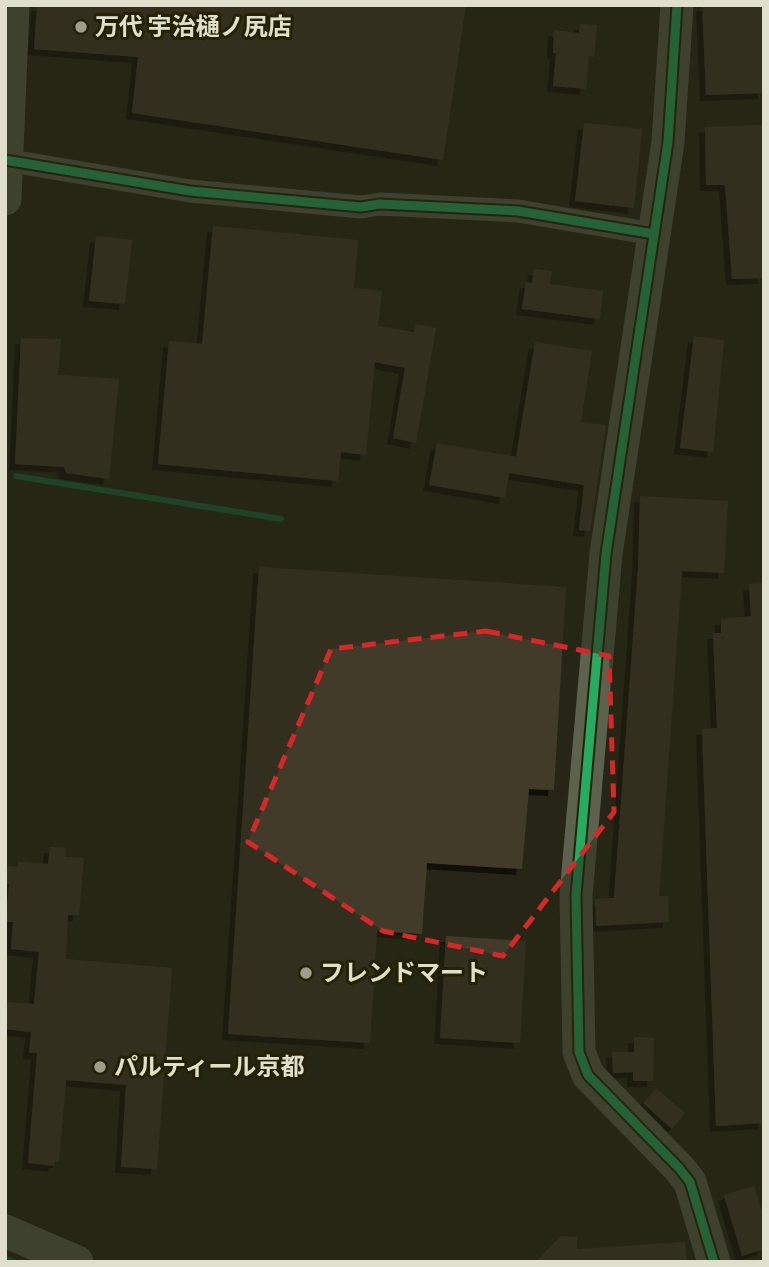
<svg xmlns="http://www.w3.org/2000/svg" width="769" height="1267" font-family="'Source Sans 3','Noto Sans JP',sans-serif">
<defs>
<filter id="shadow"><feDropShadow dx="-6" dy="6" stdDeviation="0" flood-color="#0009"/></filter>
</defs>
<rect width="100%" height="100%" fill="#272616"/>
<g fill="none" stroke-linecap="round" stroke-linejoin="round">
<g stroke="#16663b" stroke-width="6">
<polyline points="16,476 281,519"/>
<polyline points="5,1259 14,1262"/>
</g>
</g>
<g fill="#423b29" filter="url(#shadow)">
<polygon points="37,5 466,5 443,160 132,113 138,57 34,49"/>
<polygon points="702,5 764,5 764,93 706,95"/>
<polygon points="580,24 597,25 594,57 589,56 586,89 553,86 556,53 553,53 554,30 579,33"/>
<polygon points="584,123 642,129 634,208 575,201"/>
<polygon points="764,125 764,278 732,279 725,185 706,185 705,127"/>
<polygon points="213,226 358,240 354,288 382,291 378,326 414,332 416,324 436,328 416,443 393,438 405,368 375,362 366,455 341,452 338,481 158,464 169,341 202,344"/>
<polygon points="96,236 132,240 125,304 89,301"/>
<polygon points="534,269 552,271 550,284 603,291 600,319 522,309 526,282 532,283"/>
<polygon points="694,336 724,340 713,452 680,448"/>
<polygon points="21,338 61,339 58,375 119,379 109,479 66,473 64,467 15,464"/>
<polygon points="535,342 592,351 581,422 606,425 590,531 579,530 584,485 509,473 505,498 429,485 437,443 516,457"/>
<polygon points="640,496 728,501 724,573 682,571 659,896 668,896 669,922 596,926 595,899 614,898 638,569"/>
<polygon points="259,567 566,587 554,790 529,789 522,869 427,863 422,934 377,931 370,1043 228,1034"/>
<polygon points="764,583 764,1123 716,1126 702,729 717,728 713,633 721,633 721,619 751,616 749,584"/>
<polygon points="50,847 66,848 65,857 84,858 79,915 68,915 66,959 172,968 157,1169 121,1167 126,1085 66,1080 59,1162 55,1162 54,1166 28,1163 37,1053 29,1053 31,1032 5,1029 5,1002 34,1004 39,952 11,949 13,922 6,922 9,884 5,883 5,866 18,867 18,862 48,864"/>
<polygon points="446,936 526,941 520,1043 440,1038"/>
<polygon points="634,1037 654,1038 653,1081 633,1081 633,1072 613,1073 612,1052 634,1052"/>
<polygon points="656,1088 685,1113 672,1129 643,1103"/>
<polygon points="754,1186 764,1218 764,1249 742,1256 724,1195"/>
<polygon points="561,1236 577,1237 577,1249 685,1242 687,1262 535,1262"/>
</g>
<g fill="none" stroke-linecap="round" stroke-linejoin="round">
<polyline stroke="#5b6251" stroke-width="23" points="5,160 190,191 361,207 380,204 518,211 654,234"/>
<g stroke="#5d624f" stroke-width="33">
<polyline points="677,5 668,142 606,554 576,895 579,1052 588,1075 679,1168 690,1182 714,1262"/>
<polyline points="5,199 13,5"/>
<polyline points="5,1231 77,1262"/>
</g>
<defs>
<g id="cycleway">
<polyline points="677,5 668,142 606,554 576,895 579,1052 588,1075 679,1168 690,1182 714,1262"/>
<polyline points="5,160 190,191 361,207 380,204 518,211 654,234"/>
</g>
</defs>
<use href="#cycleway" stroke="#252204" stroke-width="13"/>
<use href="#cycleway" stroke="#26ab63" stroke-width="9"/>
</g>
<path d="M0 0H769V1267H0ZM 486,631 L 609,656 L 614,812 L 503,956 L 383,931 L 248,842 L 331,649 Z" fill="#272616" fill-opacity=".55" fill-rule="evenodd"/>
<path fill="none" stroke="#d62828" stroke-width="5" stroke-dasharray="14 9" stroke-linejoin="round" d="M 486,631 L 609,656 L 614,812 L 503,956 L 383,931 L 248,842 L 331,649 Z"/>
<g fill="#9f9e8d" stroke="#252204" stroke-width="2.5">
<circle cx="81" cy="27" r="7"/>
<circle cx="306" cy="973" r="7"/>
<circle cx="100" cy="1067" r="7"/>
</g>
<g text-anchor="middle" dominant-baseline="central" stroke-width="6" stroke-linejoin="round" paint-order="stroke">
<g font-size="24" font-weight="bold" fill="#e0dfcd" stroke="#252204" text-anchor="start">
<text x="95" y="27">万代 宇治樋ノ尻店</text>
<text x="320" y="973">フレンドマート</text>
<text x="114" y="1067">パルティール京都</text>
</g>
</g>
<rect width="769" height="1267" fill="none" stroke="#e0dfcd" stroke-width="14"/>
</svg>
